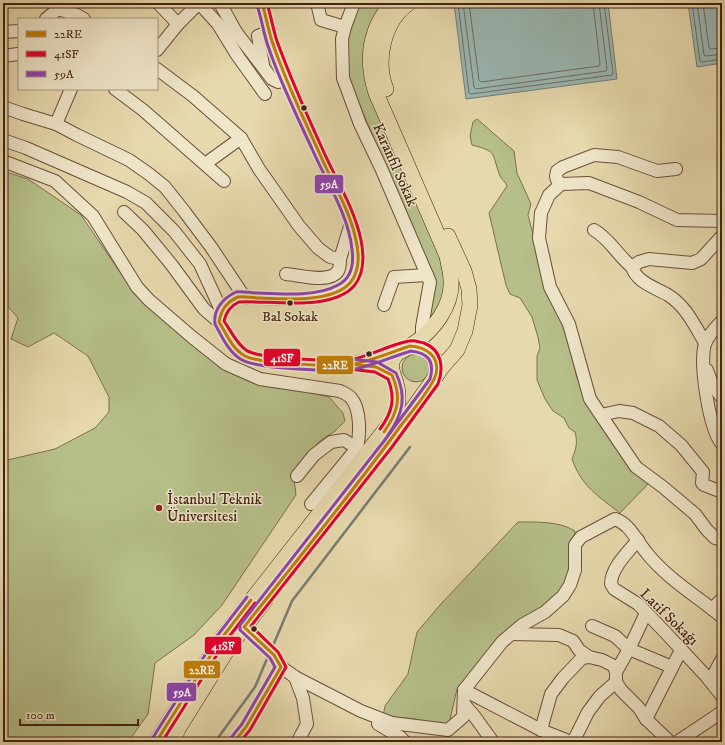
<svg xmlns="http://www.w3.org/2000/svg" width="725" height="745" font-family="'IM FELL DW Pica',serif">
<rect width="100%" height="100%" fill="#e6d9ad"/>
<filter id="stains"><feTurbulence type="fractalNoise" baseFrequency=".005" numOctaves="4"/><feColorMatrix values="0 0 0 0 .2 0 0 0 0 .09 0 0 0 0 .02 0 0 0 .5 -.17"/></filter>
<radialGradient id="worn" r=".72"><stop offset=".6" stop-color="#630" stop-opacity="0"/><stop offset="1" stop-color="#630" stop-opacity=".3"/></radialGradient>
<g fill="#b6bf89" stroke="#7d704e">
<polygon points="358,3 387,3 367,52 444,259 447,292 427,327 433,279 348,77 346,38"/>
<polygon points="267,35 284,78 272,77 260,37"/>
<path d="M 477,119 L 514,151 L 517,173 L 531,204 L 528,215 L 547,288 L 565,327 L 577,378 L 587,402 L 601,427 L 649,483 L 620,513 C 598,496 582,487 572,459 C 576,449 578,443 575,432 L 569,428 L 564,418 L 553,411 L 545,399 L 537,380 L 537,356 L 540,348 L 538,337 L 532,317 L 520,298 L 510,294 L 506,285 L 489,213 L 507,186 C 505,181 502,180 500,176 C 491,152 498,152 472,145 L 470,136 L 473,122 Z"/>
<polygon points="3,171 28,179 81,215 133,291 224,370 276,388 304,391 329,397 343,413 345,421 335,431 320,441 293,471 296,495 222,605 194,635 155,663 148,714 128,742 3,742 3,461 55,449 95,428 109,412 109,397 88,356 54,333 28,347 11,339 18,318 3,301"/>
<circle cx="416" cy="368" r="14"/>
<path d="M 518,522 C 536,522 559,521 575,531 L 574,538 L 569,544 C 572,561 571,571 564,587 L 469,675 L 457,689 L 449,724 L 428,724 L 415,719 L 383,716 L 385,706 L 408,674 L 417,632 L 440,605 Z"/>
</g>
<g fill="#9ab8b4" stroke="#787c73">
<polygon points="454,3 608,3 617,79 466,99"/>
<polygon points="688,3 722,3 722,63 697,67"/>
</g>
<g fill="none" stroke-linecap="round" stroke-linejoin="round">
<g stroke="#6f6c63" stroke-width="1">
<polyline points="458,3 469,93 471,94 612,75 613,73 604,3"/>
<polyline points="463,3 474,87 476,89 606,71 607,69 599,3"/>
<polyline points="469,3 479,80 481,82 599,66 600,64 593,3"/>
<polyline points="692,3 700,61 702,62 722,59"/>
<polyline points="697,3 704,55 706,56 722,54"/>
<polyline points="703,3 709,48 711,49 722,48"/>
</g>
<g stroke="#787c73" stroke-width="2.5">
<polyline points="272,648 292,601 410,447"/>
<polyline points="215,742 255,687 269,654"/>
</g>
<defs>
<g id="minor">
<polyline points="62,3 58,9 77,15 84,19"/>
<polyline points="199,3 218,24 237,55 265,94"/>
<polyline points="220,3 236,32 272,79 278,82 287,79"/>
<path d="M 262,3 C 267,17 268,33 274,47 C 290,87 307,127 325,167 C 334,185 346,206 352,225 C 356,239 361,258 356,273 C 345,304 285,298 259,298 C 253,298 243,296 238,297 C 225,302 221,310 219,322 L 235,348 L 245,356 L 268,362 L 329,365 L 354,364 L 376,367 L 392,375"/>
<polyline points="317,3 321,20 345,27"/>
<polyline points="354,3 345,27 342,39 343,78 360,124 381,168 430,282 422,327 422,338"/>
<polyline points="46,19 58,9"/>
<polyline points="178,24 199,3"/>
<polyline points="3,32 19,31"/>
<polyline points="157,50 178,24 158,3"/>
<polyline points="3,56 18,54"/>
<polyline points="263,65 258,36 270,31"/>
<polyline points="157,69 193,96 241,138 205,164"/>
<polyline points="115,89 143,110 224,181"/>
<polyline points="3,107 23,114 56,124 77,135 129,160 149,174 165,187 184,211 211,247 245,298"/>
<polyline points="56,124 71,89"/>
<polyline points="241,138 259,169 299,226 318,248 330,257 340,259 351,223"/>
<polyline points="3,140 26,148 127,192 146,203 174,231 200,264 221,310"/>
<path d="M 3,161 L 55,181 L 93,216 L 137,287 L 149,300 L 192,337 L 226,364 L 260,379 L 340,391 C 344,393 349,395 351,398 C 361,409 360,435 357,448 L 311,504"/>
<polyline points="561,184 557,180 556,176 557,171 563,167 594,155 618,157 657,171 676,169"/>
<polyline points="124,212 143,230 171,264 204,309 219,322"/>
<polyline points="722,221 677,220 639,202 589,183 561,184 549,195 541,213 539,238 550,287 569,324 590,399 636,467 663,487 695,514 707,530 715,538 722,540"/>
<path d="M 594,230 C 610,239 618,256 632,267"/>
<path d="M 286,274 C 299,275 330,284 338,271 C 340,268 340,263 340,259"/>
<polyline points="384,305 394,277 427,275"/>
<path d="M 722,321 C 716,327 708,335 705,344 C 699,363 709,429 722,444"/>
<path d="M 705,343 C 695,326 686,306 668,295 C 656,288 636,282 632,267 L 639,262 L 649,259 L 692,263 L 701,259 L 722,236"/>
<polyline points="355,363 403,349"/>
<polyline points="707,370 712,384 722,398"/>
<polyline points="601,415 619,411 633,413 659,426 681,445 703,472 702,483 704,485 722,492"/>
<polyline points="297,476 314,455 331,442 344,440 357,448"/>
<path d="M 638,540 C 628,552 611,568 611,584 L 614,589 L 638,604 L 664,631 L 706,676 L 722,696"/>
<polyline points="712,609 722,599"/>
<polyline points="592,626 615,636 629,649 672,667"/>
<path d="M 244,627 L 274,655 L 281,667 L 295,677 L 361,711 L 392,723 L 448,730 L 463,717 L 464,690 L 502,642 L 522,625 L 545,612 L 563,596 L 570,585 L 575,570 L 575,545 L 581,537 L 615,519 C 630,524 636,540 646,552 C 666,578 697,596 722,617"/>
<polyline points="512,634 559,635 573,641 579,650 589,657"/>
<polyline points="616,672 629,649 646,613"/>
<polyline points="295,677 303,698 307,724 300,737 299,742"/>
<polyline points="710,681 722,659"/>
<polyline points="464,690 541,730 571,742"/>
<polyline points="464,704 475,717 493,742"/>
<polyline points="646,719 681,650"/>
<polyline points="378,724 400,737 405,742"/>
<polyline points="541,730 551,694 563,678 582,658 589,657 602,660 614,666 616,672 616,682 621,690 639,708 646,719 670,742"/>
<polyline points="234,742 246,727 281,667"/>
<polyline points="573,742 588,712 600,696 616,682"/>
<polyline points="677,742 722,712"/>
</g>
<g id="major">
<path d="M 386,89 C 375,61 383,21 409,3"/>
<path d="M 410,346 C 428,346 440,358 436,376"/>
<polyline points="392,438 443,366 457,350 465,331 470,305 469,289 464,271 448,236"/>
<polyline points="332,514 368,468"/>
<path d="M 156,742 L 221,639 L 392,421 C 398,409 400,396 396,383 C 394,375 390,370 392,362 C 396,351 404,350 412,345 C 433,331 453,306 451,280 C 451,272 448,263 447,256 L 376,93 C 365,59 369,30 392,3"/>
<polyline points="173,742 178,729 229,647 266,599"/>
</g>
</defs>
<use href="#minor" stroke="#6c4f39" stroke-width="14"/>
<use href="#major" stroke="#442112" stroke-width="16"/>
<use href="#minor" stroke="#efe6ca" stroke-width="12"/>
<use href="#major" stroke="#e6d9ad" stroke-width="15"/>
<defs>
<g id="bus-1">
<path d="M 350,364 L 376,367 L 392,375 C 402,398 398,412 384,432"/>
<polyline points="156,742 221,639 251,600"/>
<path d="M 234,742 L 246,727 L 281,667 L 274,655 L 244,627 C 297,560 352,493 402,424 C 411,413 433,386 436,374 C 440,356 426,347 410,346 C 392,352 373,360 354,364 C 336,367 260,364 245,356 C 232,349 226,333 219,322 C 221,310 226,302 238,297 C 245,296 252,298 259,298 C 284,299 332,303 350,283 C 361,270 359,251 355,236 C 348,206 330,179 318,150 C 302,115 284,78 272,41 C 268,29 266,16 262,3"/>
</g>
<g id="bus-2">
<path d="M 349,369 L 375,372 L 388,379 C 396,398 392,413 380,429"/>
<polyline points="162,742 225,642 255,603"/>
<path d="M 240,742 L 250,730 L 286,667 L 278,652 L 251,626 L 392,447 L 438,384 C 444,368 442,350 424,343 C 419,342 414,340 409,341 C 392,344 371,355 354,359 C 338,362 258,359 246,350 C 236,343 231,331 224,321 C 226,312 230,306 239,302 C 270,300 331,312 354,286 C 365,273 364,255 361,240 C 354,207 335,178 322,148 C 306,113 290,77 277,41 C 273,29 271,16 267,3"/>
</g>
<g id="bus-3">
<path d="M 351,359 L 377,362 L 396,373 C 407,397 403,414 388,435"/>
<polyline points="152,739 217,636 247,597"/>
<path d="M 230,739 L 242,724 L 275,667 L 270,658 L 240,630 L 240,625 L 384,441 L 430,379 C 435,361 428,353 411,351 C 394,356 372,366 355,369 C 335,372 259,369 242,360 C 229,353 222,337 215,324 C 213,310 223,298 236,292 C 243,291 250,293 257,293 C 280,294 317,297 338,285 C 352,278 354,264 352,249 C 348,214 327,183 313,151 C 297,116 279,80 267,43 C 263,30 261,17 257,5"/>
</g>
</defs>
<use href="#bus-1" stroke="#efe6ca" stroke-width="6"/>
<use href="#bus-2" stroke="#efe6ca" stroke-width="6"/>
<use href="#bus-3" stroke="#efe6ca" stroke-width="6"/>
<use href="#bus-1" stroke="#c17e05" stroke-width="3"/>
<use href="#bus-2" stroke="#e4002b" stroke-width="3"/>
<use href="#bus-3" stroke="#8e44ad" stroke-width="3"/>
</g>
<g fill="#442112" stroke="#efe6ca" stroke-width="1.5">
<circle cx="304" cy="108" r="3.5"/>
<circle cx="290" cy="303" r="3.5"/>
<circle cx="369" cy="354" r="3.5"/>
<circle cx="254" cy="629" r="3.5"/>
</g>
<circle fill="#8f2418" stroke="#efe6ca" stroke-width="1.5" cx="159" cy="508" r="4"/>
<g text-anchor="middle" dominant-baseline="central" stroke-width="3" stroke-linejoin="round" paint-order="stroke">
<g font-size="14" fill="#442112" stroke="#efe6ca">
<text x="290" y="317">Bal Sokak</text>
</g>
<g font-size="15" fill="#442112" stroke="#efe6ca">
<text transform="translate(395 165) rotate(66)">Karanfil Sokak</text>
<text transform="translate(669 617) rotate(44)">Latif Sokağı</text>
</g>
<g font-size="15" fill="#442112" stroke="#efe6ca" text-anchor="start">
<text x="167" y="499">İstanbul Teknik<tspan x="167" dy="17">Üniversitesi</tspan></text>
</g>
</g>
<g stroke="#efe6ca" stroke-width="1.5">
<rect x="314" y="174" width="30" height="20" rx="4" fill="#8e44ad"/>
<rect x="263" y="348" width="38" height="19" rx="4" fill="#e4002b"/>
<rect x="316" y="355" width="38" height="20" rx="4" fill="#c17e05"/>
<rect x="204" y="636" width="38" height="19" rx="4" fill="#e4002b"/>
<rect x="183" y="660" width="38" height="19" rx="4" fill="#c17e05"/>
<rect x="166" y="682" width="31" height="20" rx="4" fill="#8e44ad"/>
</g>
<g font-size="11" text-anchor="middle" font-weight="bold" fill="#fff">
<text x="329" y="188">59A</text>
<text x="282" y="362">41SF</text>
<text x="335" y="369">22RE</text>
<text x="223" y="650">41SF</text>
<text x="202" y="674">22RE</text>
<text x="182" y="696">59A</text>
</g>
<rect width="725" height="745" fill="none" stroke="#e6d9ad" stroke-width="16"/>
<rect x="4" y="4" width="717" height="737" fill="none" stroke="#442112" stroke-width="2"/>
<rect x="8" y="8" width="709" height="729" fill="none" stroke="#442112"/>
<rect x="18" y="18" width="140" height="72" fill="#efe6ca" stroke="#ab9780"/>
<rect x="26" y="31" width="20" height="6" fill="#c17e05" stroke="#ab9780"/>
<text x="54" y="38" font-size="12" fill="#442112">22RE</text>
<rect x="26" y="51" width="20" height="6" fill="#e4002b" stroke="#ab9780"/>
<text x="54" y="58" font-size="12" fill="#442112">41SF</text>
<rect x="26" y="71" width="20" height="6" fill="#8e44ad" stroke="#ab9780"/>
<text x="54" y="78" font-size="12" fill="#442112">59A</text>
<path d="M20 719v6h118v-6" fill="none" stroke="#442112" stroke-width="2"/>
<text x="26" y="719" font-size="12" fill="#442112" stroke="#efe6ca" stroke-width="3" paint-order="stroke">100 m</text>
<rect width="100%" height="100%" filter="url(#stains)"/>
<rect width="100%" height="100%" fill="url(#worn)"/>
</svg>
